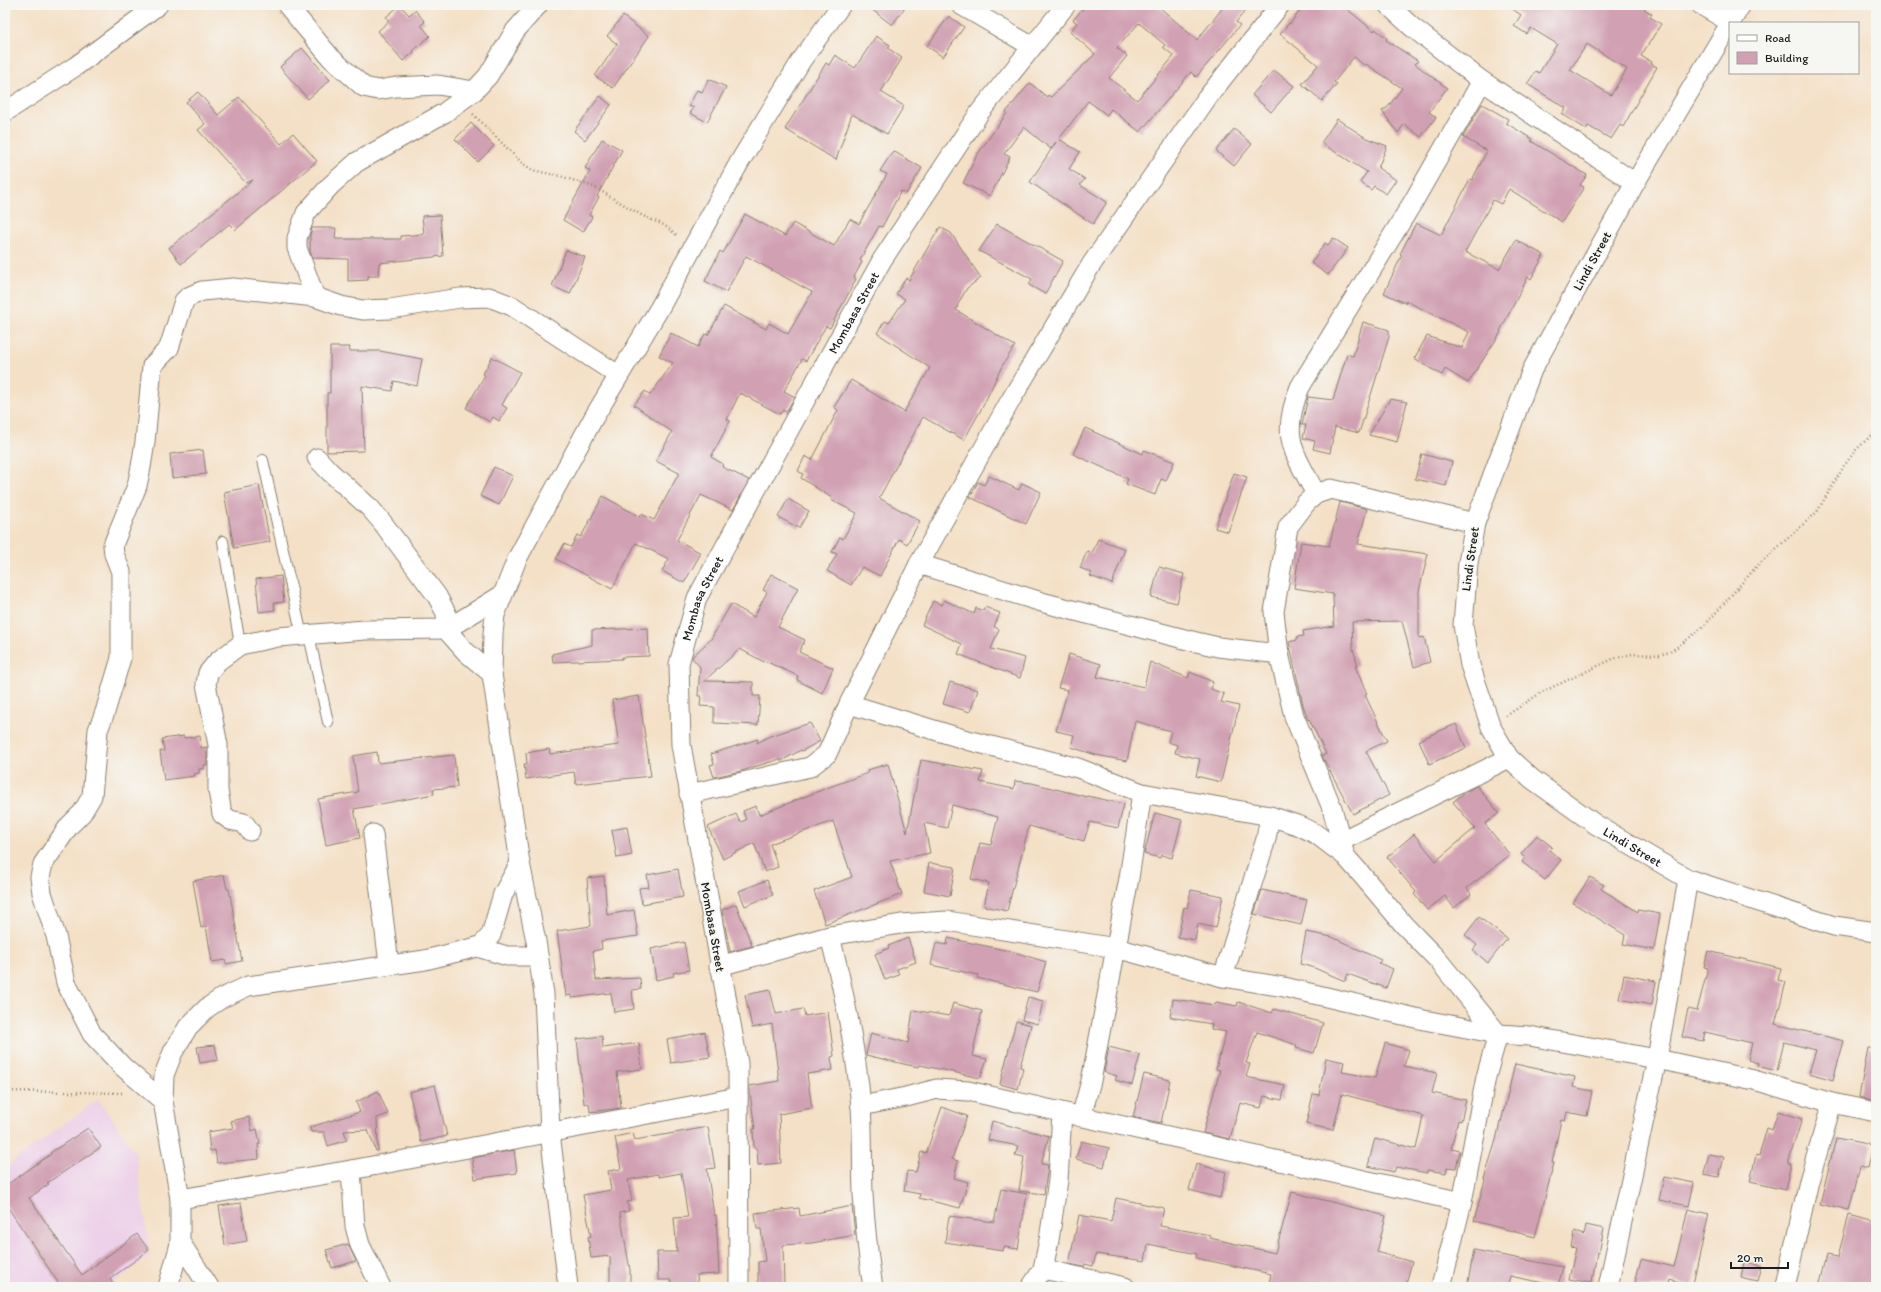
<svg xmlns="http://www.w3.org/2000/svg" width="1881" height="1292" font-family="Itim,sans-serif">
<rect width="100%" height="100%" fill="#f6f6f2"/>
<filter id="ink" filterUnits="userSpaceOnUse"><feTurbulence type="fractalNoise" baseFrequency=".025" numOctaves="2"/><feDisplacementMap in="SourceGraphic" scale="8" xChannelSelector="R" yChannelSelector="G"/><feConvolveMatrix kernelMatrix="1 2 1 2 8 2 1 2 1" color-interpolation-filters="sRGB"/></filter>
<filter id="wash" filterUnits="userSpaceOnUse"><feTurbulence type="fractalNoise" baseFrequency=".012" numOctaves="4" result="noise"/><feDisplacementMap in="SourceGraphic" scale="16" xChannelSelector="R" yChannelSelector="G"/><feGaussianBlur stdDeviation="0.9" result="paint"/><feColorMatrix in="noise" values="0 0 0 0 0 0 0 0 0 0 0 0 0 0 0 0 0 1.4 0 .05"/><feComposite in="paint" operator="in"/></filter>
<g filter="url(#wash)">
<rect width="100%" height="100%" fill="#f4e0c6"/>
<polygon fill="#edd0e9" points="98,1099 136,1153 150,1256 108,1287 5,1287 5,1168"/>
<g id="blocks">
<g fill="#d1a1b3" fill-rule="evenodd">
<polygon points="400,5 409,15 415,10 425,22 421,25 430,36 413,50 414,52 403,61 378,31 389,21 386,17"/>
<polygon points="866,5 907,5 892,25"/>
<path d="M 1086,5 L 1157,5 L 1197,40 L 1225,5 L 1250,5 L 1236,22 L 1240,25 L 1216,54 L 1196,77 L 1191,72 L 1140,132 L 1111,109 L 1107,115 L 1088,101 L 1059,139 L 1080,152 L 1069,169 L 1085,179 L 1080,185 L 1107,202 L 1093,224 L 1030,182 L 1056,142 L 1051,149 L 1024,127 L 1004,154 L 1010,157 L 990,196 L 963,183 L 977,155 L 1007,113 L 1006,112 L 1030,83 L 1047,97 L 1048,95 L 1051,97 L 1095,54 L 1070,32 L 1077,23 L 1073,20 ZM 1139,23 L 1165,45 L 1163,47 L 1174,56 L 1137,100 L 1109,78 L 1127,56 L 1117,48 Z"/>
<polygon points="1304,5 1342,5 1374,31 1375,29 1387,38 1386,40 1418,61 1415,64 1447,88 1429,112 1436,117 1421,137 1404,124 1398,133 1382,111 1388,107 1402,88 1366,64 1365,66 1354,57 1334,82 1337,84 1322,101 1302,84 1318,65 1280,34 1289,23 1290,24"/>
<path d="M 1507,5 L 1638,5 L 1652,14 L 1650,17 L 1661,24 L 1641,56 L 1652,62 L 1651,64 L 1657,67 L 1623,127 L 1620,125 L 1611,139 L 1588,126 L 1586,129 L 1562,114 L 1566,108 L 1527,84 L 1536,71 L 1539,73 L 1557,44 L 1531,28 L 1527,34 L 1514,26 L 1521,15 ZM 1587,44 L 1627,69 L 1611,95 L 1570,70 Z"/>
<polygon points="623,16 649,36 613,88 595,76 617,44 607,36"/>
<polygon points="949,16 964,27 943,57 927,46"/>
<polygon points="876,36 890,45 888,48 902,58 881,92 904,106 887,134 852,114 836,160 785,129 826,63 829,65 835,55 855,68"/>
<polygon points="302,48 330,80 308,99 280,67"/>
<polygon points="1274,70 1294,86 1271,112 1252,95"/>
<polygon points="709,79 726,87 707,122 690,113 694,108 689,106 697,90 702,92"/>
<polygon points="198,92 218,115 239,97 281,144 293,133 317,161 235,230 229,224 181,264 169,248 253,180 246,183 198,130 205,124 186,102"/>
<polygon points="600,96 611,105 585,140 574,131"/>
<polygon points="1482,104 1508,119 1506,123 1532,139 1531,141 1587,175 1580,185 1584,187 1562,222 1509,189 1501,204 1493,200 1465,252 1499,269 1516,240 1544,255 1531,279 1528,277 1500,331 1501,332 1468,383 1445,369 1442,375 1414,359 1427,336 1462,348 1469,332 1406,301 1405,303 1384,293 1402,255 1400,254 1416,223 1441,235 1470,179 1472,180 1487,151 1463,137"/>
<polygon points="1337,119 1366,138 1387,146 1378,168 1396,180 1386,194 1374,186 1371,190 1360,182 1367,172 1321,143"/>
<polygon points="471,123 494,146 478,162 455,139"/>
<polygon points="1234,129 1252,144 1234,166 1216,151"/>
<polygon points="602,139 622,150 597,196 599,197 589,215 592,217 583,232 563,220 590,171 585,168"/>
<polygon points="893,151 922,168 906,194 901,191 882,227 879,226 860,260 862,262 854,277 856,279 830,328 826,326 806,361 802,359 784,391 795,397 786,412 783,410 780,414 740,393 727,419 730,421 711,457 723,464 722,467 749,480 733,510 701,495 677,540 701,553 684,583 662,571 669,559 636,543 612,589 556,559 564,544 571,547 577,535 581,537 603,496 640,517 641,514 654,520 679,473 656,461 672,432 634,405 645,391 650,395 673,363 659,356 671,333 698,347 705,334 708,335 724,306 766,329 769,323 788,334 812,292 746,256 726,292 705,281 720,251 723,253 745,214 785,236 793,223 834,246 850,219 859,224 887,174 880,171"/>
<polygon points="440,215 443,256 379,263 378,276 368,276 368,280 348,281 348,259 312,258 310,251 310,235 312,228 336,228 335,239 401,239 401,236 424,234 422,216"/>
<polygon points="997,224 1063,261 1045,294 1029,285 1032,279 979,251"/>
<polygon points="940,227 951,233 981,278 967,288 957,306 958,306 956,310 1015,346 1002,366 983,406 964,440 923,417 879,498 920,521 907,544 899,539 880,576 862,567 851,585 827,571 837,554 832,552 840,537 843,539 857,513 831,500 832,498 801,478 803,474 798,471 805,456 812,460 838,410 834,407 851,380 904,412 930,368 877,333 885,321 889,323 905,299 896,294 906,278 909,280"/>
<polygon points="1333,238 1348,248 1328,275 1311,263 1325,243 1328,245"/>
<polygon points="566,250 585,257 570,294 552,286"/>
<polygon points="1363,322 1389,330 1389,337 1359,433 1335,427 1330,453 1313,449 1315,441 1303,438 1306,425 1302,425 1308,397 1333,400 1347,354 1353,356"/>
<polygon points="330,347 350,347 349,351 380,351 422,359 417,386 394,381 392,391 362,386 364,451 327,452 327,393 330,393"/>
<polygon points="492,357 520,372 502,405 507,408 499,421 493,417 490,422 466,408 485,375 483,374"/>
<polygon points="1390,399 1407,402 1397,442 1369,435"/>
<polygon points="1085,428 1143,454 1144,450 1174,462 1166,481 1161,479 1155,495 1126,484 1128,479 1073,454"/>
<polygon points="203,450 206,474 172,478 170,454"/>
<polygon points="1422,454 1452,462 1446,486 1415,479"/>
<polygon points="494,467 513,476 499,505 480,496"/>
<polygon points="1234,473 1247,477 1228,532 1215,528"/>
<polygon points="989,476 1019,490 1022,483 1041,492 1026,524 970,497 978,482 984,485"/>
<polygon points="259,485 270,542 234,548 224,492"/>
<polygon points="788,499 809,511 799,528 778,517"/>
<polygon points="1340,502 1367,509 1358,544 1428,554 1419,591 1419,638 1424,637 1430,662 1414,667 1402,621 1352,622 1353,649 1358,666 1355,666 1367,694 1365,695 1387,741 1366,751 1389,795 1353,814 1329,769 1322,756 1326,754 1309,719 1308,720 1303,705 1289,642 1297,640 1297,637 1304,636 1303,631 1334,626 1333,594 1294,588 1301,542 1329,546"/>
<polygon points="1098,539 1125,549 1112,584 1090,576 1092,573 1080,568 1087,551 1092,553"/>
<polygon points="1159,567 1184,574 1177,603 1151,597"/>
<polygon points="771,574 798,588 778,627 805,640 799,652 833,668 822,693 797,680 798,676 765,661 764,662 740,649 704,681 753,682 753,696 760,696 758,725 714,723 714,707 700,706 701,696 698,696 700,667 692,658 693,656 711,639 731,604 754,617 767,592 763,590"/>
<polygon points="281,576 284,602 274,603 275,610 259,612 256,579"/>
<polygon points="944,600 974,614 976,608 983,611 985,607 1000,613 994,627 999,629 991,649 1025,658 1020,678 958,654 962,644 922,625 933,601 942,605"/>
<polygon points="648,628 649,656 622,657 622,659 553,662 552,654 592,645 592,630"/>
<polygon points="1069,654 1101,664 1097,677 1144,687 1150,662 1188,678 1190,672 1213,682 1211,689 1224,694 1221,702 1239,706 1221,782 1196,776 1200,759 1175,753 1177,745 1168,742 1171,731 1135,721 1127,761 1096,755 1071,747 1074,735 1056,731 1068,690 1058,688"/>
<polygon points="950,682 978,690 970,712 943,704"/>
<polygon points="639,696 651,776 576,784 574,772 526,779 524,764 527,764 526,753 549,749 550,754 619,745 612,700"/>
<polygon points="810,723 820,741 802,751 801,750 781,761 780,759 741,771 714,777 710,765 714,764 711,754 758,739 757,743 770,736"/>
<polygon points="1456,724 1466,748 1429,764 1419,740"/>
<polygon points="184,736 184,738 200,736 201,748 207,747 207,765 204,765 204,769 199,769 199,773 194,774 195,776 164,780 160,751 164,751 162,739"/>
<polygon points="377,752 378,763 454,755 457,787 433,789 434,794 354,809 360,838 326,845 318,799 358,792 353,756"/>
<polygon points="921,760 983,771 980,782 1014,789 1015,781 1032,783 1087,797 1087,796 1124,804 1118,828 1090,822 1084,841 1029,826 1007,911 984,906 989,883 971,879 980,843 991,845 998,817 952,805 947,828 924,823 930,853 890,861 902,894 825,924 814,891 852,877 833,821 770,844 778,867 765,872 754,843 723,859 708,827 736,814 740,822 746,820 743,811 756,806 759,815 824,789 868,773 867,770 888,764 907,833"/>
<polygon points="1477,786 1499,813 1485,824 1510,855 1467,888 1471,894 1454,908 1445,896 1427,910 1414,894 1416,892 1387,857 1414,834 1436,861 1475,828 1453,802 1465,792"/>
<polygon points="1155,813 1182,820 1172,858 1161,855 1160,858 1144,854"/>
<polygon points="627,827 632,855 617,858 612,830"/>
<polygon points="1537,835 1552,847 1549,850 1561,860 1545,880 1522,862 1525,858 1521,854"/>
<polygon points="929,863 955,867 950,896 924,891"/>
<polygon points="678,869 683,897 642,904 639,888 649,887 647,875"/>
<polygon points="224,875 227,889 229,889 242,961 226,964 225,960 212,962 206,926 201,928 193,881"/>
<polygon points="604,876 607,915 634,910 638,936 601,941 602,949 593,951 596,980 640,978 641,989 632,990 634,1009 614,1012 611,993 572,998 572,995 566,996 557,931 591,926 587,878"/>
<polygon points="1590,877 1604,885 1601,889 1638,912 1638,910 1660,914 1654,950 1623,944 1625,935 1573,903"/>
<polygon points="767,880 773,895 745,906 739,891"/>
<polygon points="1191,890 1223,896 1216,928 1198,924 1195,940 1178,937 1184,907 1187,908"/>
<polygon points="1262,890 1307,900 1301,925 1254,914"/>
<polygon points="736,904 752,946 730,952 722,910"/>
<polygon points="1479,917 1507,939 1488,963 1473,950 1477,945 1465,935"/>
<polygon points="1306,932 1332,937 1381,960 1379,963 1393,969 1386,988 1348,974 1345,981 1312,967 1300,964"/>
<polygon points="908,938 916,962 897,969 899,975 885,980 875,954 889,948 888,946"/>
<polygon points="948,938 1014,952 1046,962 1037,992 977,978 978,975 931,965 936,943 947,945"/>
<polygon points="684,942 689,970 673,973 674,976 656,980 651,949"/>
<polygon points="1708,951 1781,968 1778,980 1786,982 1775,1024 1844,1041 1833,1080 1809,1073 1816,1050 1784,1042 1777,1071 1757,1066 1758,1063 1748,1060 1752,1043 1705,1032 1703,1041 1682,1037 1688,1009 1697,1011 1708,968 1704,967"/>
<polygon points="1624,975 1656,981 1652,1005 1619,999"/>
<polygon points="770,990 776,1014 803,1009 805,1016 828,1012 834,1056 831,1057 833,1070 807,1074 812,1108 779,1114 781,1163 758,1165 757,1148 754,1148 753,1129 755,1129 749,1086 779,1081 772,1024 752,1028 745,995"/>
<polygon points="1028,997 1043,1001 1038,1024 1022,1020"/>
<polygon points="1173,999 1215,1005 1216,1002 1237,1006 1238,1002 1272,1013 1274,1009 1323,1023 1314,1053 1296,1048 1297,1045 1257,1032 1246,1063 1250,1064 1246,1077 1285,1085 1282,1100 1264,1096 1261,1108 1240,1103 1230,1139 1203,1133 1220,1070 1216,1069 1226,1032 1211,1029 1212,1024 1170,1017"/>
<polygon points="953,1003 982,1011 972,1056 987,1059 980,1078 920,1065 919,1067 908,1065 866,1055 871,1033 908,1043 913,1010 949,1016"/>
<polygon points="1016,1021 1031,1025 1020,1067 1023,1068 1018,1089 1000,1084"/>
<polygon points="705,1032 710,1057 671,1063 667,1039"/>
<polygon points="602,1036 603,1048 639,1043 642,1069 617,1072 621,1108 590,1112 589,1103 584,1104 577,1039"/>
<polygon points="1385,1043 1409,1050 1404,1066 1437,1073 1432,1093 1466,1100 1461,1121 1458,1120 1451,1149 1460,1151 1456,1168 1447,1167 1446,1173 1427,1170 1427,1173 1396,1167 1394,1172 1368,1166 1375,1138 1416,1149 1423,1116 1342,1094 1333,1130 1306,1124 1313,1094 1319,1095 1326,1058 1344,1062 1342,1072 1375,1078"/>
<polygon points="215,1045 218,1060 200,1063 197,1047"/>
<polygon points="1109,1047 1140,1055 1132,1085 1115,1080 1117,1076 1104,1072"/>
<polygon points="1868,1048 1876,1048 1876,1101 1859,1097"/>
<polygon points="1515,1064 1575,1077 1573,1087 1592,1091 1587,1116 1567,1112 1565,1121 1561,1120 1552,1163 1554,1163 1535,1237 1474,1221 1485,1180 1484,1179 1496,1140 1500,1122 1501,1122"/>
<polygon points="1144,1074 1170,1080 1161,1123 1133,1117"/>
<polygon points="435,1085 447,1136 421,1142 409,1092"/>
<polygon points="378,1091 388,1114 377,1118 378,1151 376,1151 368,1130 344,1131 347,1140 328,1146 324,1132 311,1132 310,1127 360,1112 356,1102"/>
<polygon points="942,1107 967,1116 952,1159 958,1161 954,1178 968,1182 960,1208 919,1198 920,1194 904,1191 907,1171 916,1172 921,1152 926,1153"/>
<polygon points="1778,1111 1802,1119 1788,1163 1791,1163 1785,1190 1750,1182 1756,1155 1759,1156 1767,1128 1772,1130"/>
<polygon points="249,1117 252,1131 257,1129 260,1144 258,1144 259,1159 217,1163 215,1150 210,1151 208,1132 233,1128 231,1121"/>
<polygon points="992,1121 1049,1136 1041,1164 1048,1165 1044,1194 1019,1191 1024,1157 1015,1155 1018,1146 988,1140"/>
<polygon points="708,1127 715,1168 707,1169 714,1215 716,1215 719,1274 697,1275 698,1287 671,1287 671,1280 658,1280 657,1252 677,1252 674,1218 688,1217 681,1173 659,1177 658,1174 628,1180 632,1201 627,1202 629,1211 620,1213 630,1270 630,1287 610,1287 610,1256 591,1258 588,1237 591,1236 583,1195 611,1190 608,1171 621,1169 615,1137 633,1133 635,1140"/>
<polygon points="88,1128 101,1147 47,1183 49,1184 29,1198 82,1275 137,1234 149,1250 110,1279 116,1287 61,1287 5,1203 5,1186 51,1154 50,1153"/>
<polygon points="1836,1138 1872,1145 1867,1169 1860,1167 1849,1211 1820,1204"/>
<polygon points="1081,1141 1109,1148 1104,1167 1076,1159"/>
<polygon points="514,1150 517,1173 475,1179 472,1158"/>
<polygon points="1709,1154 1724,1157 1719,1177 1704,1174"/>
<polygon points="1196,1164 1226,1172 1220,1198 1189,1190"/>
<polygon points="1664,1177 1694,1183 1689,1206 1659,1200"/>
<polygon points="1001,1189 1027,1194 1018,1249 1004,1247 1003,1251 945,1242 949,1216 994,1222"/>
<polygon points="1292,1192 1386,1216 1377,1252 1412,1262 1405,1287 1268,1287 1271,1274 1196,1258 1197,1254 1148,1244 1145,1261 1096,1254 1093,1266 1085,1264 1084,1267 1069,1264 1079,1215 1111,1221 1116,1198 1164,1208 1160,1226 1210,1235 1210,1238 1275,1253"/>
<polygon points="241,1203 247,1241 225,1245 219,1206"/>
<polygon points="852,1206 855,1235 812,1243 783,1245 784,1287 758,1287 758,1262 765,1261 761,1229 757,1229 755,1213 799,1208 800,1216"/>
<polygon points="1688,1209 1709,1214 1692,1287 1669,1280 1667,1287 1634,1287 1641,1259 1674,1267"/>
<polygon points="1849,1215 1876,1222 1876,1287 1819,1287 1827,1254 1838,1256"/>
<polygon points="1586,1225 1604,1229 1599,1253 1597,1252 1592,1283 1569,1279 1576,1248 1571,1247 1574,1232 1584,1235"/>
<polygon points="348,1244 356,1261 332,1268 326,1250"/>
<polygon points="1474,1250 1563,1267 1558,1286 1510,1276 1507,1287 1467,1287"/>
<polygon points="1744,1262 1762,1266 1758,1281 1741,1277"/>
</g>
</g>
</g>
<g filter="url(#ink)">
<use href="#blocks" fill-opacity="0" stroke="#887e71" stroke-width="1"/>
<g fill="none" stroke-linecap="round" stroke-linejoin="round">
<defs>
<g id="lane">
<polyline points="263,460 302,636"/>
<polyline points="223,541 240,645"/>
<polyline points="309,635 328,722"/>
</g>
<g id="street">
<polyline points="287,5 331,58 364,87 378,90 396,87 438,85 474,91"/>
<polyline points="961,5 1031,46"/>
<polyline points="1388,5 1412,27 1482,81 1635,183"/>
<polyline points="1701,5 1730,22"/>
<path id="s1" d="M 1741,5 L 1635,183 L 1532,370 L 1475,523 L 1468,563 L 1463,625 L 1470,665 L 1491,727 L 1509,758 L 1532,779 L 1595,824 L 1688,879 L 1834,926 L 1876,932"/>
<polyline points="5,112 76,66 158,5"/>
<polyline points="315,297 297,248 297,238 306,213 330,186 357,162 444,113 474,91 488,76 515,31 538,5"/>
<polyline points="317,458 329,471 370,508 382,522 437,596 446,613 447,629 450,634 466,652 492,674"/>
<path d="M 1316,494 C 1293,451 1280,436 1300,387 L 1413,202 L 1482,81"/>
<polyline points="919,564 1045,603 1192,641 1218,647 1279,654"/>
<polyline points="849,704 967,740 1078,768 1142,793 1270,816 1300,826 1316,834 1345,856 1361,874 1404,925 1438,960 1498,1034 1486,1077 1462,1202 1441,1287"/>
<polyline points="689,794 810,767 827,754 849,704 919,564 1009,403 1091,265 1207,98 1280,5"/>
<polyline points="250,831 244,823 230,820 222,814 218,790 218,745 206,684 208,673 218,661 240,645 278,637 365,630 447,629 502,595"/>
<polyline points="373,834 389,964"/>
<polyline points="1341,841 1509,758"/>
<polyline points="1345,856 1332,808 1294,716 1279,654 1274,612 1288,527 1306,503 1316,494 1331,489 1475,523"/>
<path d="M 830,936 C 844,992 856,1048 861,1106 C 863,1135 862,1164 863,1194 C 865,1225 868,1256 873,1287"/>
<polyline points="477,947 507,956 538,956"/>
<polyline points="719,966 830,936 901,924 947,921 1116,948 1223,977 1284,987 1424,1020 1498,1034 1529,1036 1657,1059 1754,1080 1832,1103 1876,1112"/>
<polyline points="1223,977 1266,839 1270,816"/>
<polyline points="163,1101 123,1067 92,1034 66,983 56,936 42,893 40,877 43,864 69,826 82,813 92,796 98,730 105,712 121,658 121,572 114,554 113,545 137,486 141,467 145,442 152,366 169,348 184,301 188,297 202,291 233,288 315,297 341,306 363,310 390,309 460,298 489,297 512,306 618,375"/>
<polyline points="861,1106 906,1097 937,1089 968,1091 1462,1202"/>
<polyline points="1081,1117 1091,1081 1129,878 1142,793"/>
<polyline points="351,1170 355,1226 360,1245 381,1287"/>
<polyline points="180,1199 351,1170 738,1097"/>
<polyline points="180,1242 209,1287"/>
<polyline points="1043,1269 1125,1287"/>
<polyline points="168,1287 180,1244 180,1199 163,1101 164,1075 173,1052 188,1027 207,1008 222,998 248,986 425,960 481,946 491,935 503,894 520,863"/>
<polyline points="568,1287 550,1132 544,994 536,941 520,863 492,674 493,634 495,615 517,559 594,417 659,309 739,163 801,61 841,5"/>
<path id="s2" d="M 739,1287 L 738,1063 L 681,745 L 679,664 L 697,598 L 882,260 L 980,112 L 1066,5"/>
<polyline points="1031,1287 1043,1269 1049,1240 1058,1180 1062,1113"/>
<polyline points="1608,1287 1657,1059 1688,879"/>
<polyline points="1785,1287 1809,1181 1832,1103"/>
</g>
</defs>
<use href="#lane" stroke="#887e71" stroke-width="12"/>
<use href="#street" stroke="#887e71" stroke-width="21"/>
<g stroke="#887e71" stroke-width="2.5" stroke-dasharray="1 3" stroke-linecap="butt">
<polyline points="473,114 522,163 532,170 560,176 594,187 643,216 664,225 678,236"/>
<polyline points="1506,716 1542,692 1613,659 1632,654 1659,655 1670,652 1688,639 1705,625 1757,566 1817,512 1844,466 1855,451 1876,431"/>
<polyline points="5,1091 124,1093"/>
</g>
<use href="#lane" stroke="#fff" stroke-width="10"/>
<use href="#street" stroke="#fff" stroke-width="19"/>
</g>
</g>
<g text-anchor="middle" dominant-baseline="central" stroke-width="3.5" stroke-linejoin="round" paint-order="stroke">
<g font-size="13" fill="#1c1c1c" stroke="#f6f6f2">
<text transform="translate(1592 261) rotate(-61)">Lindi Street</text>
<text stroke="none"><textPath href="#s2" startOffset="1022">Mombasa Street</textPath></text>
<text transform="translate(1470 559) rotate(-82)">Lindi Street</text>
<text stroke="none"><textPath href="#s2" startOffset="698">Mombasa Street</textPath></text>
<text stroke="none"><textPath href="#s1" startOffset="981">Lindi Street</textPath></text>
<text transform="translate(713 927) rotate(80)">Mombasa Street</text>
</g>
</g>
<rect width="1881" height="1292" fill="none" stroke="#f6f6f2" stroke-width="20"/>
<rect x="1729" y="22" width="130" height="52" fill="#f6f6f2" stroke="#9f9f9c"/>
<rect x="1737" y="35" width="20" height="6" fill="#ffffff" stroke="#9f9f9c"/>
<text x="1765" y="42" font-size="12" fill="#1c1c1c">Road</text>
<rect x="1737" y="52" width="20" height="12" fill="#d1a1b3" stroke="#9f9f9c"/>
<text x="1765" y="62" font-size="12" fill="#1c1c1c">Building</text>
<path d="M1731 1262v6h57v-6" fill="none" stroke="#1c1c1c" stroke-width="2"/>
<text x="1737" y="1262" font-size="12" fill="#1c1c1c" stroke="#f6f6f2" stroke-width="3" paint-order="stroke">20 m</text>
</svg>
